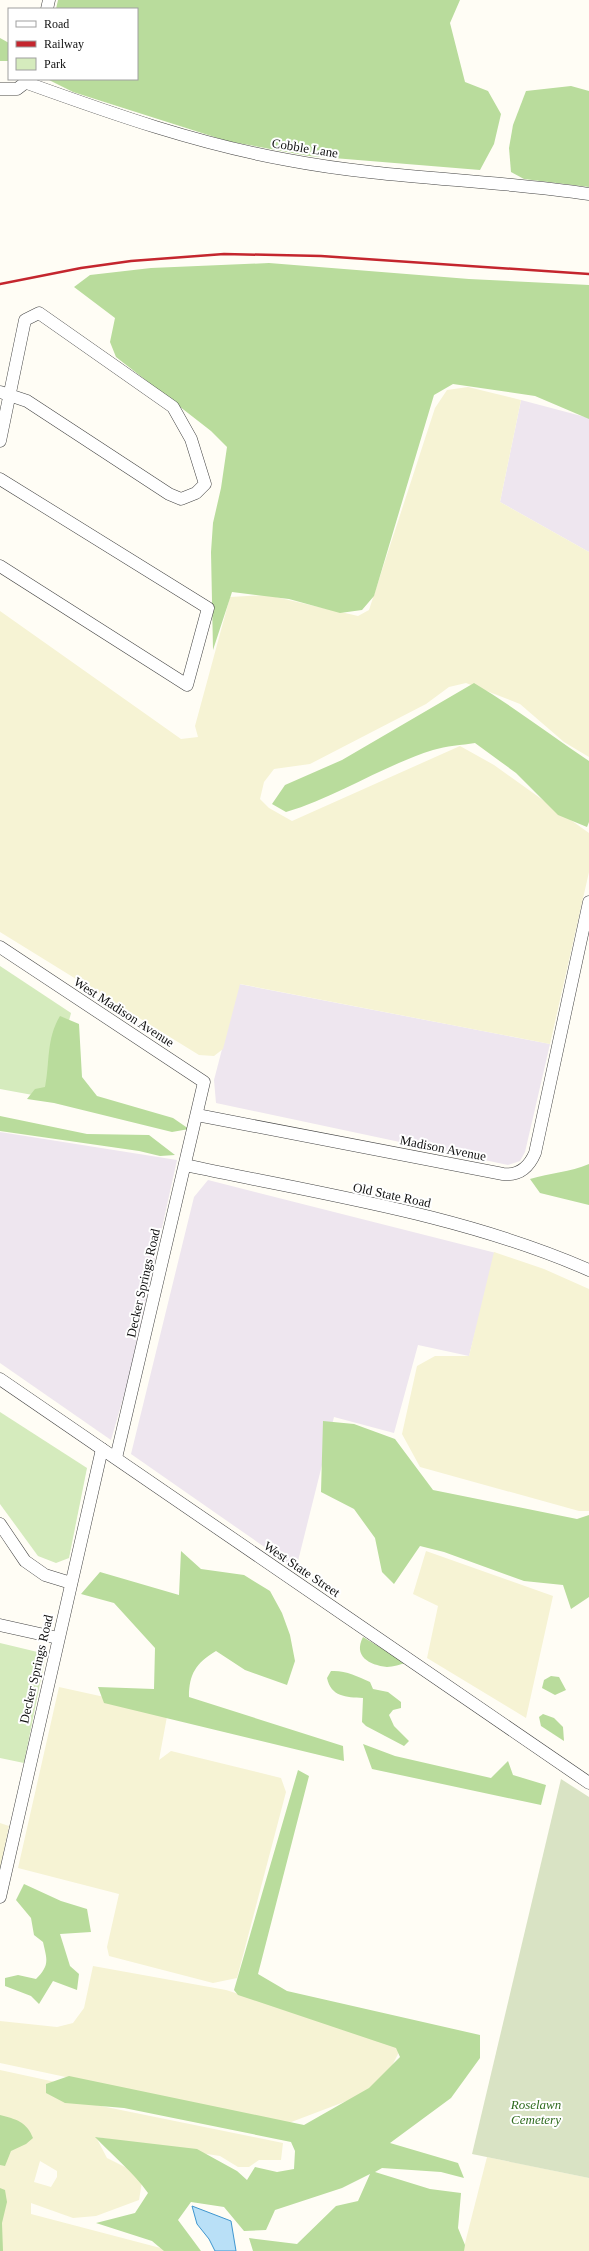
<svg xmlns="http://www.w3.org/2000/svg" width="589" height="2251" font-family="Georgia,serif">
<rect width="100%" height="100%" fill="#fffdf5"/>
<g fill="#eee6ef">
<polygon points="521,400 589,418 589,552 500,502"/>
<polygon points="239,984 550,1044 525,1152 520,1161 508,1165 216,1103 214,1080"/>
<polygon points="0,1132 177,1160 128,1381 111,1440 0,1363"/>
<polygon points="208,1180 496,1253 469,1356 418,1345 394,1433 334,1417 296,1569 131,1454 194,1197"/>
</g>
<g fill="#f6f3d4" fill-rule="evenodd">
<polygon points="468,387 521,400 500,502 589,552 589,757 564,742 520,704 466,683 449,687 426,704 310,764 274,769 264,782 260,799 269,808 292,821 460,746 494,765 589,833 589,872 550,1044 240,984 223,1049 214,1056 199,1055 0,932 0,611 181,739 198,737 195,726 230,597 267,595 358,616 369,610 435,408 447,390"/>
<polygon points="494,1252 544,1269 589,1289 589,1511 579,1511 420,1467 402,1434 417,1366 435,1356 469,1356"/>
<polygon points="426,1551 553,1596 526,1718 427,1658 438,1606 413,1594"/>
<polygon points="59,1687 168,1711 159,1760 171,1751 281,1778 286,1792 237,1978 213,1983 109,1956 107,1947 119,1894 18,1868"/>
<polygon points="0,1823 9,1826 0,1869"/>
<polygon points="93,1966 226,1990 402,2046 381,2088 286,2124 0,2063 0,2021 57,2027 73,2023 84,2008"/>
<path d="M 0,2070 L 60,2083 L 57,2097 L 283,2143 L 281,2160 L 259,2160 L 249,2167 L 238,2167 L 220,2156 L 96,2137 L 107,2158 L 143,2176 L 139,2200 L 96,2216 L 73,2218 L 31,2203 L 31,2214 L 172,2251 L 0,2251 ZM 40,2161 L 57,2171 L 57,2177 L 51,2187 L 34,2182 Z"/>
<polygon points="487,2157 589,2178 589,2251 463,2251"/>
</g>
<g fill="#d5ebbd">
<polygon points="0,966 71,1013 49,1098 0,1089"/>
<polygon points="0,1412 87,1468 69,1558 56,1563 38,1556 0,1504"/>
<polygon points="0,1643 46,1654 24,1763 0,1758"/>
</g>
<g fill="#b9dc9c">
<polygon points="58,0 460,0 450,23 465,82 488,91 501,114 494,144 480,170 309,156 227,141 73,92 47,79 137,79 137,9 56,9"/>
<polygon points="0,38 9,43 9,61 0,61"/>
<polygon points="571,86 589,91 589,187 524,179 511,172 509,148 513,125 526,91"/>
<polygon points="269,263 469,279 589,285 589,419 535,396 453,384 434,395 374,596 362,610 340,613 289,599 232,592 213,650 211,552 213,523 221,488 227,447 211,431 116,357 110,342 115,318 74,287 90,275 151,268"/>
<path d="M 474,683 C 514,707 550,735 589,761 L 589,822 L 587,827 L 558,815 L 516,773 L 475,743 C 462,745 446,746 433,750 C 382,766 337,797 286,812 L 272,804 L 285,785 L 342,760 Z"/>
<path d="M 60,1016 L 79,1024 L 82,1077 L 97,1096 L 173,1118 L 189,1129 L 172,1132 L 54,1103 L 27,1099 L 35,1089 L 45,1087 C 50,1063 46,1039 60,1016 Z"/>
<polygon points="0,1116 87,1134 149,1135 175,1155 160,1156 139,1151 0,1131"/>
<path d="M 589,1164 L 589,1205 L 540,1193 L 530,1179 C 550,1173 570,1172 589,1164 Z"/>
<polygon points="323,1421 354,1424 395,1439 433,1490 577,1519 589,1515 589,1597 571,1609 563,1585 524,1581 444,1552 420,1546 394,1584 382,1572 375,1538 354,1509 321,1492"/>
<path d="M 181,1551 L 201,1569 L 244,1575 L 270,1591 L 282,1613 L 290,1635 L 295,1661 L 287,1685 L 245,1670 L 216,1651 C 196,1663 189,1674 189,1697 L 343,1746 L 344,1761 L 104,1703 L 98,1687 L 154,1689 L 155,1648 L 114,1603 L 81,1594 L 100,1572 L 179,1595 Z"/>
<path d="M 363,1637 L 406,1663 C 401,1664 393,1667 387,1667 C 369,1665 353,1656 363,1637 Z"/>
<path d="M 331,1671 C 345,1670 357,1676 370,1682 L 373,1689 L 388,1692 L 401,1702 L 401,1708 L 393,1710 L 389,1715 L 394,1726 L 409,1741 L 404,1746 L 366,1726 L 362,1722 L 363,1698 C 346,1697 331,1697 327,1678 Z"/>
<polygon points="551,1676 559,1677 566,1690 555,1695 542,1688 544,1680"/>
<polygon points="543,1714 554,1718 563,1727 564,1741 541,1726 539,1717"/>
<polygon points="363,1744 395,1756 491,1778 508,1761 513,1775 546,1785 541,1805 372,1769"/>
<path d="M 298,1770 L 309,1776 L 258,1974 L 287,1991 L 480,2035 L 480,2058 L 451,2098 L 390,2143 L 458,2163 L 464,2178 L 441,2172 L 382,2168 L 375,2172 L 430,2189 L 461,2193 L 458,2228 L 465,2245 L 464,2251 L 253,2251 L 249,2238 L 297,2244 L 336,2206 L 358,2201 L 370,2174 L 342,2188 L 275,2210 L 266,2230 L 244,2231 L 224,2207 L 191,2202 L 178,2220 L 201,2251 L 164,2251 L 152,2241 L 96,2223 L 135,2213 L 148,2193 C 133,2172 113,2156 95,2137 L 197,2149 L 237,2171 L 247,2180 L 255,2167 L 277,2172 L 294,2169 L 295,2151 L 291,2142 L 124,2108 L 65,2103 L 46,2093 L 46,2084 L 69,2076 L 304,2125 L 369,2088 L 400,2057 L 396,2048 L 238,1995 L 234,1990 Z"/>
<path d="M 24,1884 L 61,1901 L 87,1909 L 91,1932 L 60,1934 L 70,1966 L 79,1974 L 77,1990 L 53,1981 L 39,2004 L 31,1996 L 5,1986 L 5,1978 L 18,1975 L 36,1979 C 50,1965 47,1960 43,1942 L 34,1935 L 31,1918 L 16,1900 Z"/>
<path d="M 0,2115 C 16,2119 27,2122 33,2138 L 26,2144 L 11,2151 L 5,2166 L 0,2165 Z"/>
<polygon points="0,2188 5,2190 7,2202 2,2223 3,2251 0,2251"/>
</g>
<polygon fill="#d9e3c4" points="561,1779 589,1797 589,2178 472,2154"/>
<polygon fill="#b9e0f7" stroke="#3f96cf" points="192,2206 231,2221 236,2251 215,2251 209,2239 197,2224"/>
<g fill="none" stroke-linecap="round" stroke-linejoin="round">
<defs>
<g id="minor">
<polyline points="47,9 49,0"/>
<path d="M 27,83 C 113,114 198,144 288,160 C 387,179 489,179 589,194"/>
<polyline points="0,89 17,89 30,79"/>
<polyline points="0,392 27,401 169,494 181,499 196,493 205,484 191,439 173,407 39,313 25,320 0,441"/>
<polyline points="0,479 208,608 187,685 0,566"/>
<polyline points="0,947 204,1082 116,1458"/>
<path d="M 197,1115 L 503,1174 C 519,1176 529,1167 535,1153 L 589,902"/>
<path d="M 185,1165 C 320,1194 461,1214 589,1270"/>
<polyline points="0,1379 589,1783"/>
<polyline points="0,1524 25,1561 45,1575 71,1583"/>
<polyline points="0,1625 58,1638"/>
<polyline points="0,1897 102,1449"/>
</g>
</defs>
<use href="#minor" stroke="#444" stroke-width="13"/>
<use href="#minor" stroke="#fff" stroke-width="12"/>
<polyline stroke="#c4262e" stroke-width="2.5" points="0,284 81,268 131,261 224,254 321,256 589,274"/>
</g>
<g text-anchor="middle" dominant-baseline="central" stroke-width="4" stroke-linejoin="round" paint-order="stroke">
<g font-size="13" fill="#111" stroke="#fff">
<text transform="translate(305 148) rotate(9)">Cobble Lane</text>
<text transform="translate(124 1012) rotate(33)">West Madison Avenue</text>
<text transform="translate(443 1148) rotate(11)">Madison Avenue</text>
<text transform="translate(392 1195) rotate(12)">Old State Road</text>
<text transform="translate(143 1283) rotate(-77)">Decker Springs Road</text>
<text transform="translate(302 1569) rotate(34)">West State Street</text>
<text transform="translate(36 1669) rotate(-77)">Decker Springs Road</text>
</g>
<g font-size="13" font-style="italic" fill="#2f6b1f" stroke="#fff">
<text x="536" y="2104">Roselawn<tspan x="536" dy="15">Cemetery</tspan></text>
</g>
</g>
<rect x="8" y="8" width="130" height="72" fill="#ffffff" stroke="#a0a0a0"/>
<rect x="16" y="21" width="20" height="6" fill="#ffffff" stroke="#a0a0a0"/>
<text x="44" y="28" font-size="12" fill="#111111">Road</text>
<rect x="16" y="41" width="20" height="6" fill="#c4262e" stroke="#a0a0a0"/>
<text x="44" y="48" font-size="12" fill="#111111">Railway</text>
<rect x="16" y="58" width="20" height="12" fill="#d5ebbd" stroke="#a0a0a0"/>
<text x="44" y="68" font-size="12" fill="#111111">Park</text>
</svg>
